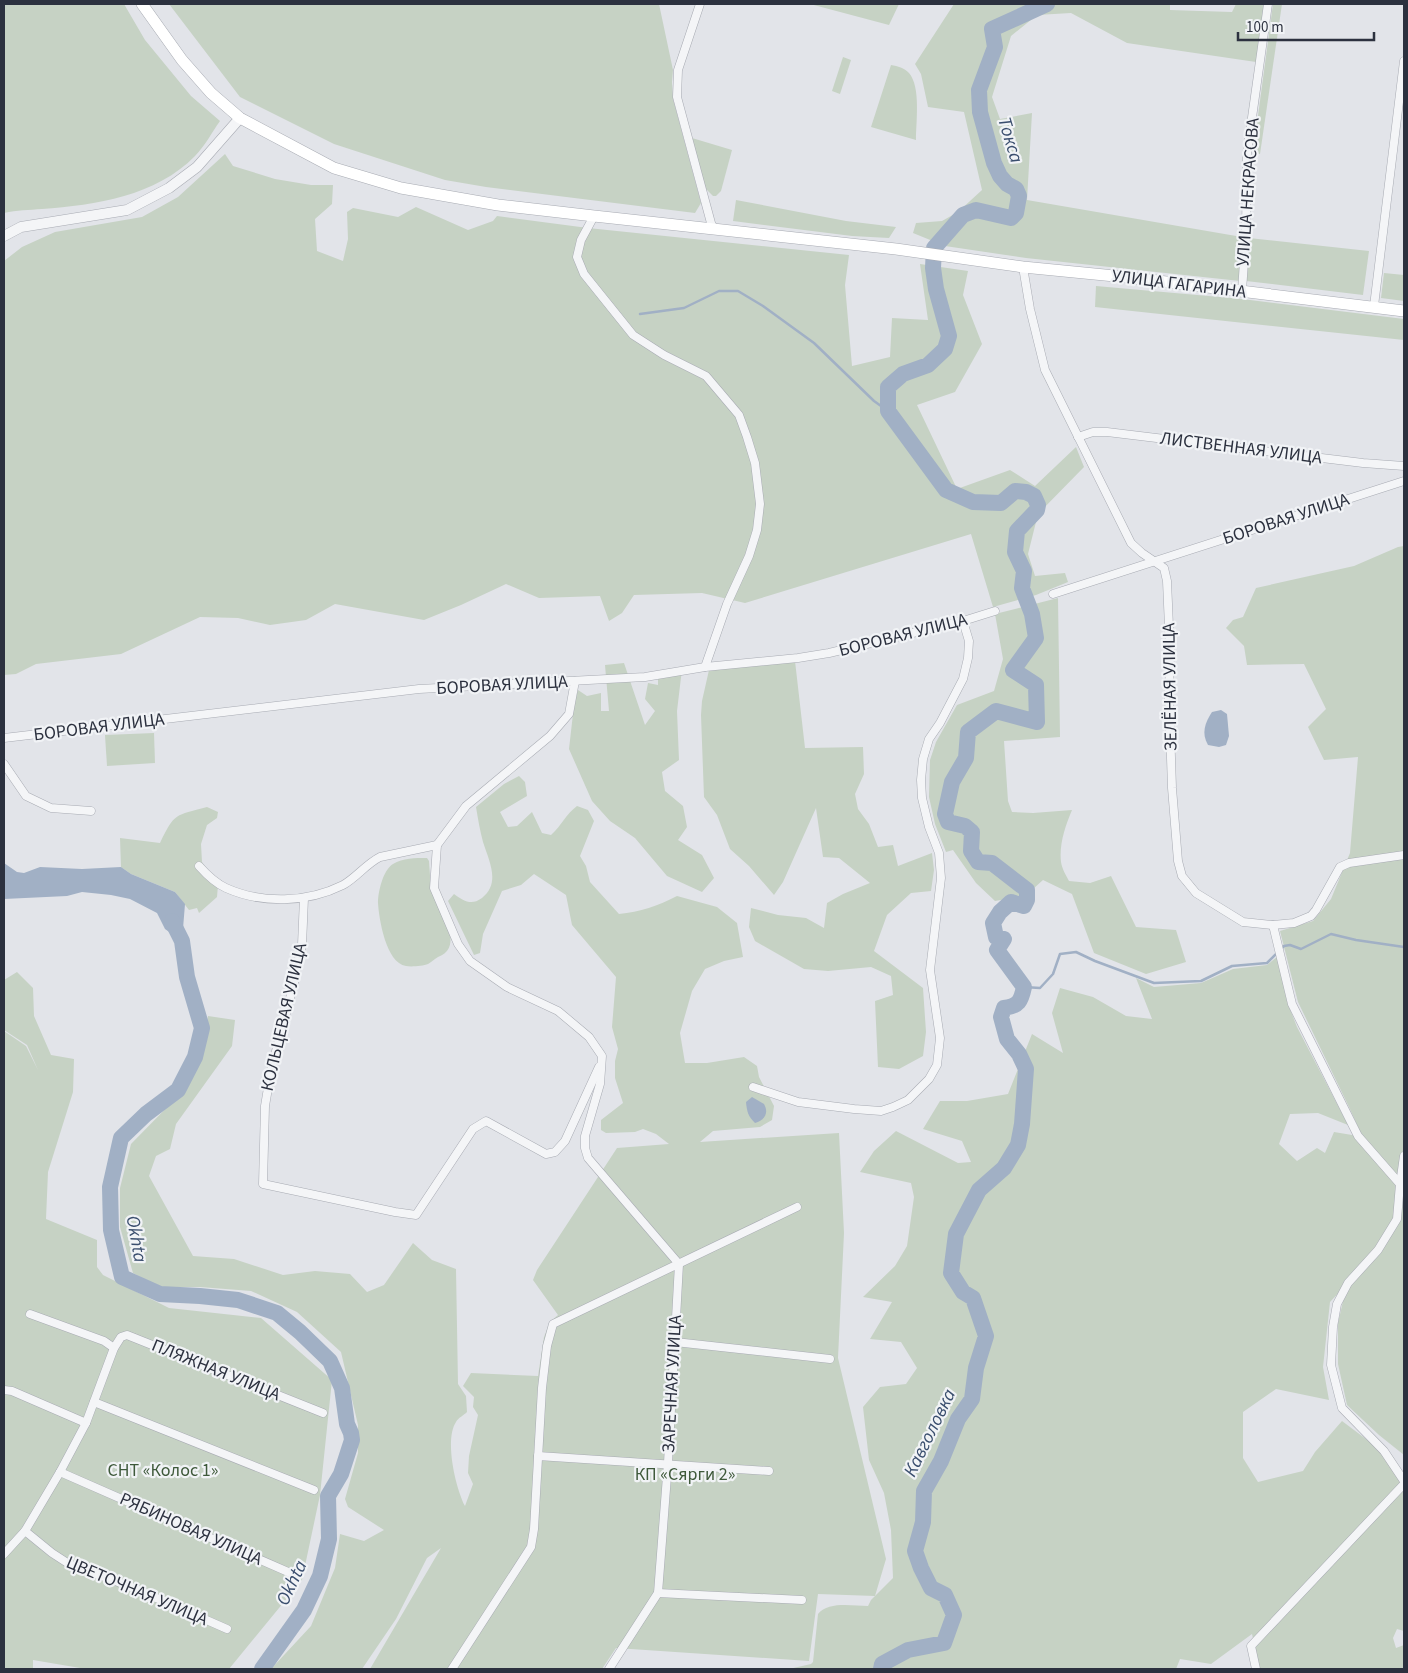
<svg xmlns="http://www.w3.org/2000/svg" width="1408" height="1673" font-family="'Source Sans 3',sans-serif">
<rect width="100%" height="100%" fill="#e2e4e9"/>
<g fill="#c6d2c4">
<path d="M 4,4 L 124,4 L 145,40 L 191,96 L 220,121 C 212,132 205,146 195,156 C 156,196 96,205 42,209 C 29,210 17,210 4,213 Z"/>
<polygon points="169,4 659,4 673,70 672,82 673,99 701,203 695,213 486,187 445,180 334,144 240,97"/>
<polygon points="810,4 899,4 889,25"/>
<polygon points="954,4 1170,4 1170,10 1232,12 1236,4 1264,4 1256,62 1127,43 1071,13 1037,15 1011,36 992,97 1000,119 1032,113 1027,200 1242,237 1240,281 1026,258 945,246 913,233 916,223 942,221 958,212 982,190 964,112 928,107 921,74 915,64"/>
<polygon points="1273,4 1282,4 1260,154 1253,153"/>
<polygon points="843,57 851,60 840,94 832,91"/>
<path d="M 891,65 C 898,66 904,68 909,73 C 921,87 916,122 916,140 L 871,127 Z"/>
<polygon points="692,138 732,150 721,191 716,196 713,196 705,188"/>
<polygon points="225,154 233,166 275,179 311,185 333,185 332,204 315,219 317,251 343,261 348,239 347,212 353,208 398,217 416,207 468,230 493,221 497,216 588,228 849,255 845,285 852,366 890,357 892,318 928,320 920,264 968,271 963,295 982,344 955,392 917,405 957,489 1010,470 1035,486 1076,447 1084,467 1038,514 1028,554 1035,576 1065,573 1068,582 1036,595 993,607 971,534 745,603 702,593 634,595 622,613 609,621 600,596 539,598 506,584 461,605 424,620 335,604 306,620 270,625 238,618 200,617 121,654 36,664 16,674 4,675 4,261 22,247 55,232 142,217 178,197"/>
<polygon points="736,200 846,221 896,227 889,238 852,236 733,221"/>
<polygon points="1249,238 1369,251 1363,295 1246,281"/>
<polygon points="1384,273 1404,275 1404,301 1381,298"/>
<polygon points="1096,286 1242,299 1404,319 1404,340 1095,307"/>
<path d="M 1404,546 L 1404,1455 L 1379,1435 L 1347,1405 L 1338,1364 L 1338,1323 L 1347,1284 L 1330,1302 L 1323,1367 L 1329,1400 L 1276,1389 L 1243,1412 L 1243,1458 L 1258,1482 L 1303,1471 L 1315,1452 L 1342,1421 L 1374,1445 L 1404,1482 L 1404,1631 L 1397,1629 L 1393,1638 L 1396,1648 L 1404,1645 L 1404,1669 L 1260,1669 L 1252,1634 L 1211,1664 L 1180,1659 L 1176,1669 L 789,1669 L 811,1664 L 813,1662 L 818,1614 C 828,1601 853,1606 868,1606 L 871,1600 L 893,1578 L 891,1530 L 884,1493 L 869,1460 L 863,1407 L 880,1387 L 906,1384 L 917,1368 L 901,1342 L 870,1339 L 892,1302 L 863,1297 L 895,1266 L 907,1246 L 914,1197 L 911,1183 L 860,1172 L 874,1151 L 896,1131 L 958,1163 L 971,1162 L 962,1141 L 923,1129 L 940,1101 L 967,1101 L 1008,1094 L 1032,1034 L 1063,1053 L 1052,1013 L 1060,988 L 1093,997 L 1126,1016 L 1152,1019 L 1136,978 L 1154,987 L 1201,983 L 1233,969 L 1267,965 L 1277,957 L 1288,1004 L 1297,1027 L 1348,1125 L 1318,1113 L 1290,1114 L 1279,1144 L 1297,1161 L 1317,1148 L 1325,1153 L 1334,1132 L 1358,1136 L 1400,1183 L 1359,1135 L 1359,1129 L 1349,1107 L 1298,1002 L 1280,931 L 1313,921 L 1331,899 L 1350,853 L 1358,757 L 1324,760 L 1308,727 L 1326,709 L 1304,664 L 1247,665 L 1244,646 L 1226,628 L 1233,620 L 1243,617 L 1256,588 L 1354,566 L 1398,547 Z"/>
<path d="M 1058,598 L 1060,737 L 1004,741 L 1008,801 L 1012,812 L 1033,813 L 1072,810 C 1065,827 1059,844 1061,862 C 1062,869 1066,875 1069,881 L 1090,883 L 1111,876 L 1136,927 L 1176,930 L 1186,962 L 1146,974 L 1094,953 L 1072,894 L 1043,880 L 1023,898 C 1013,897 1005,900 995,901 L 976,883 L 953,850 L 946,852 L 935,824 L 929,797 L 930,760 L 936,742 L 957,705 L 994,691 L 1003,659 L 995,614 Z"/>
<polygon points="795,661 805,748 863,747 864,774 855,794 858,809 869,824 878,847 893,845 898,866 932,853 934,870 931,891 911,893 887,915 874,951 923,988 926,1032 923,1056 899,1069 878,1067 875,1001 893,995 891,976 871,967 828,971 804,969 755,941 749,927 751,908 778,915 806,918 824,928 827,903 843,894 870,883 839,858 823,857 816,808 783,882 774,895 749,866 730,849 717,815 704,797 701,715 702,701 709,670"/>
<polygon points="624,663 645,725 655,711 645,699 648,683 658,685 658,673 682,669 677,711 679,760 662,772 665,791 683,806 687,827 678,840 702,855 714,878 702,892 667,876 635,838 610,821 592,801 569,749 574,705 578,690 587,696 601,693 601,711 609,711 605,665"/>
<polygon points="154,733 155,763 107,766 105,735"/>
<path d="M 519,776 L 525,782 L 527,796 L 500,812 L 508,827 L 517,826 L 532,812 L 542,833 L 551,835 C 562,825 566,814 577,806 L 588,810 L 594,821 L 580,856 L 586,866 L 590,882 L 619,914 C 640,912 658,906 677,896 L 717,907 L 737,923 L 743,957 L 724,961 L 705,969 L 692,991 L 680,1033 L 685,1063 L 707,1063 L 744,1057 L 757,1066 L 759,1077 L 774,1106 L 772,1120 L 760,1127 L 713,1131 L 700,1142 L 839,1133 L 844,1233 L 838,1358 L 886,1559 L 875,1596 L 818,1594 L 809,1661 L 616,1648 L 602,1669 L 370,1669 L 441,1548 L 427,1558 L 396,1619 L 362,1669 L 271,1669 L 311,1626 L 335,1568 L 340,1534 L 364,1541 L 384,1530 L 348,1507 L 345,1499 L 358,1453 L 358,1425 L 341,1352 L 297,1312 L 251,1291 L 200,1287 L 160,1287 L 133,1273 L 120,1227 L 120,1188 L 131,1144 L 182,1092 L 198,1063 L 206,1030 L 208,1016 L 235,1020 L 232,1046 L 176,1124 L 170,1149 L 156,1156 L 149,1176 L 193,1256 L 234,1259 L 283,1275 L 315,1271 L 350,1274 L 367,1292 L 384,1285 L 413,1243 L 432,1260 L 456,1269 L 458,1384 L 466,1396 L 467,1412 C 464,1415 458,1418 456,1422 C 444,1440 456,1489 465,1506 L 473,1484 L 468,1473 L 469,1456 L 478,1415 L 473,1407 L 474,1397 L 463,1386 L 471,1373 L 538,1376 L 544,1337 L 550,1322 L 558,1315 L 533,1280 L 537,1270 L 617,1148 L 669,1144 L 656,1134 L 643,1129 L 635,1132 L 606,1133 L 601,1130 L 601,1120 L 623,1103 L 615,1078 L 615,1061 L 618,1049 L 612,1027 L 616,977 L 572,925 L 566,895 L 534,874 L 521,885 L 502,891 L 483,934 L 480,953 L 474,955 L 448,901 L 454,894 C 464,901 471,906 482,898 C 501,883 489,861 483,842 C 480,831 478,819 476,807 L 504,784 Z"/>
<path d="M 207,807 L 218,812 L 217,818 L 207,825 L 201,844 L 202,862 L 218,885 L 217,897 L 199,913 L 197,908 L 189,910 L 175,892 L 131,874 L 121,867 L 120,838 L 160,843 C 175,812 175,816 207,807 Z"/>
<path d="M 427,858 L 429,861 L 431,890 L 450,933 C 452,945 449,953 438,957 C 434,959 432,962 428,964 C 423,966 411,967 406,966 C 386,963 379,919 378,903 C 378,892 383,870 393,864 C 403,858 415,858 427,858 Z"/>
<polygon points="17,972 33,988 34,1016 51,1055 74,1059 73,1092 48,1172 46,1219 97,1240 97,1267 103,1275 169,1308 261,1318 332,1380 320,1495 302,1580 229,1669 86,1669 33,1660 33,1669 4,1669 4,1031 26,1046 38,1070 27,1045 4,1030 4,980"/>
</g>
<g fill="#a1b0c5">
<path d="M 1221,710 L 1227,714 L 1229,736 L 1226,745 L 1219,747 L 1208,745 C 1201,733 1205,723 1212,712 Z"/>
<polygon points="4,863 17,872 24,873 40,867 82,869 121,867 131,874 175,892 185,904 182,941 165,929 157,913 130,899 111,895 82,892 67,896 4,899"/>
<path d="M 752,1097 L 764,1104 C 769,1113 765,1120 755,1123 C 748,1116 747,1112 746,1102 Z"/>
</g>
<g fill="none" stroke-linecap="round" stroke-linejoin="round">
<g stroke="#a1b0c5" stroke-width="2.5">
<polyline points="640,314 684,308 719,291 738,291 763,306 814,343 874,401 888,411"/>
<polyline points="1024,987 1040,988 1053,974 1060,954 1076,952 1095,961 1154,983 1201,981 1232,966 1267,963 1284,946 1290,945 1301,949 1331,934 1356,940 1404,947"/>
</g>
<g stroke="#a1b0c5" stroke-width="16">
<polyline points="172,921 182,941 187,977 202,1028 195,1057 178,1090 146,1114 121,1138 110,1187 111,1230 122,1277 160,1294 200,1296 238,1300 277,1313 300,1332 330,1361 342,1388 347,1424 351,1433 352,1440 341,1474 328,1496 329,1539 320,1576 304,1610 262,1669"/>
<path d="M 881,1669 L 882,1664 L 908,1650 L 944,1643 L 954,1615 L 945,1595 L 931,1588 L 921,1568 L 915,1551 L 923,1522 L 924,1491 L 941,1461 L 958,1419 L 972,1399 L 976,1368 L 986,1336 L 973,1298 L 963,1292 L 951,1273 L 956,1234 L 979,1190 L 1004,1168 L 1018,1145 L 1022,1124 L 1026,1069 L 1019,1054 L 1007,1039 L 1001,1017 L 1004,1008 C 1019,1006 1021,1001 1024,987 L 997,950 L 1004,939 L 996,937 L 993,923 L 1000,912 L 1011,902 L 1024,906 L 1027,900 L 1027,890 L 992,863 L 978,862 L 971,851 L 972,832 L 965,826 L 948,822 L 945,814 L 952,782 L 966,758 L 968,732 L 996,711 L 1037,722 L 1036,685 L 1013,670 L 1036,638 L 1032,614 L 1022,588 L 1024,571 L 1015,552 L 1017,531 L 1037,510 L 1038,505 L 1034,496 L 1026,492 L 1015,491 L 1001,503 L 973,502 L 946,490 L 888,411 L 888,387 L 903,374 L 928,365 L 945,349 L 949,336 L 936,289 L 933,268 L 934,248 L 963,215 L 976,210 L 1011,218 L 1016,213 L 1019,196 L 1016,189 L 1007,184 L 1000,176 L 994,163 L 980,112 L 979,90 L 995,47 L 992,29 L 1047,4"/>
</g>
<defs>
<g id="minor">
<polyline points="700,4 678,70 677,97 711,223 714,229"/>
<polyline points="594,216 581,240 577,257 584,274 633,335 664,355 706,376 739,415 747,437 755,463 760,504 757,530 749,556 727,604 705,667"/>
<polyline points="1023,267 1030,309 1045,370 1131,543 1142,553 1164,568 1167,581 1170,650 1169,698 1172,788 1178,861 1182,876 1196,893 1243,922 1273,925 1294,923 1311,916 1316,910 1340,867 1349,863 1404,855"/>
<polyline points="1242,291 1246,232 1247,153 1268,4"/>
<polyline points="1374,306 1404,61"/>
<polyline points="1078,437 1093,432 1107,432 1363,463 1404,466"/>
<polyline points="1053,594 1404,481"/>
<polyline points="575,681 569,714 550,736 466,806 437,845 434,888 458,944 470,961 507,987 558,1011 589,1037 602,1056 600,1084 585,1136 585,1148 588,1158 679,1264"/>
<polyline points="4,738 419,689 645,677 705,667 798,658 829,653 963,621 995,611"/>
<polyline points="4,764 26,796 51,808 91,811"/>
<path d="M 199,866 C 207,875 215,883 226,888 C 262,904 307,903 343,885 C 356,878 366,864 380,857 L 437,845"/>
<polyline points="304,898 302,945 293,987 271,1070 265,1106 263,1184 395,1212 416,1215 473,1129 486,1121 546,1154 555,1152 565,1141 599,1067"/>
<polyline points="1273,925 1292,1004 1358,1136 1400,1184 1397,1219 1378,1250 1348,1283 1337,1304 1333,1327 1331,1365 1342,1408 1384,1451 1404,1481"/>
<polyline points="753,1087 798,1102 854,1109 881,1111 893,1107 908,1100 929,1079 937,1065 940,1038 930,970 941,878 939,853 929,827 922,798 921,780 923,759 929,739 940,723 963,679 968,658 969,641 963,621"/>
<polyline points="1400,1184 1404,1156"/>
<polyline points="30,1314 104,1341 114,1348"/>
<polyline points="675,1342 830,1359"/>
<polyline points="4,1390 12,1391 86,1423"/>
<polyline points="94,1402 314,1490"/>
<polyline points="538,1456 769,1471"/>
<polyline points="60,1472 295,1575"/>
<polyline points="25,1531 52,1553 69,1564 129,1586 227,1629"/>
<polyline points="4,1554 25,1531 60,1472 86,1423 114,1348 121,1337 127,1335 323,1413"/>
<polyline points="658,1593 802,1600"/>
<polyline points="452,1669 531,1547 534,1529 542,1388 547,1346 553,1324 797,1207"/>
<polyline points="609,1669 658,1593 668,1463 679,1264"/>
<polyline points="1256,1669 1251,1646 1404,1484"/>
</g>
<polyline id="tertiary" points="4,236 21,227 127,210 169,188 197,167 240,118"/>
<polyline id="secondary" points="142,4 182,60 211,93 240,118 334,168 401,188 498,205 594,216 896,249 1023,267 1125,277 1404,311"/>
</defs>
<use href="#minor" stroke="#a8abb3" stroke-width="9"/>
<use href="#tertiary" stroke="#a8abb3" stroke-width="11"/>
<use href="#secondary" stroke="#a8abb3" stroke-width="12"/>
<use href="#minor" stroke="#f4f5f7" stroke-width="8"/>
<use href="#tertiary" stroke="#f4f5f7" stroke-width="10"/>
<use href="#secondary" stroke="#fff" stroke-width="11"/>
</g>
<g text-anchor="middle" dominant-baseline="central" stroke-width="4.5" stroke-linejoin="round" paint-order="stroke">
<g font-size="18" fill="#2c313f" stroke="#f1f3f6">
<text transform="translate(1248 192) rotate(-86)">УЛИЦА НЕКРАСОВА</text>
<text transform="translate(1179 284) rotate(7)">УЛИЦА ГАГАРИНА</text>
<text transform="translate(1241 448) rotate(7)">ЛИСТВЕННАЯ УЛИЦА</text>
<text transform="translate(1286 519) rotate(-18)">БОРОВАЯ УЛИЦА</text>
<text transform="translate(903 635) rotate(-14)">БОРОВАЯ УЛИЦА</text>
<text transform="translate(502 685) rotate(-3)">БОРОВАЯ УЛИЦА</text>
<text transform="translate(1170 687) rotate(-91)">ЗЕЛЁНАЯ УЛИЦА</text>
<text transform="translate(99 727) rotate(-7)">БОРОВАЯ УЛИЦА</text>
<text transform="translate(284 1017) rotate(-77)">КОЛЬЦЕВАЯ УЛИЦА</text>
<text transform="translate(216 1370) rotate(22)">ПЛЯЖНАЯ УЛИЦА</text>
<text transform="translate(672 1384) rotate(-87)">ЗАРЕЧНАЯ УЛИЦА</text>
<text transform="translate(191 1529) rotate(24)">РЯБИНОВАЯ УЛИЦА</text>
<text transform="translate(137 1591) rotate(23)">ЦВЕТОЧНАЯ УЛИЦА</text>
</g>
<g font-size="18" fill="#3e593a" stroke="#f1f3f6">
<text x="163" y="1470">СНТ «Колос 1»</text>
<text x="685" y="1474">КП «Сярги 2»</text>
</g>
<g font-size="19" font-style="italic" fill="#3a4e6e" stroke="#f1f3f6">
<text transform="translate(1010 140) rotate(73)">Токса</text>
<text transform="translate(136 1239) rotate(80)">Okhta</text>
<text transform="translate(930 1433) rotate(-64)">Кавголовка</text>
<text transform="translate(292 1583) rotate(-65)">Okhta</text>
</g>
</g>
<rect width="1408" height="1673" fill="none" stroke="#2c313f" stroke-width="10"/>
<path d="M1238 32v8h136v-8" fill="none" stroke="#2c313f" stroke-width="2.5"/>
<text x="1246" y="32" font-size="15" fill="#2c313f" stroke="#f1f3f6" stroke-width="4" paint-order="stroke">100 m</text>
</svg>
